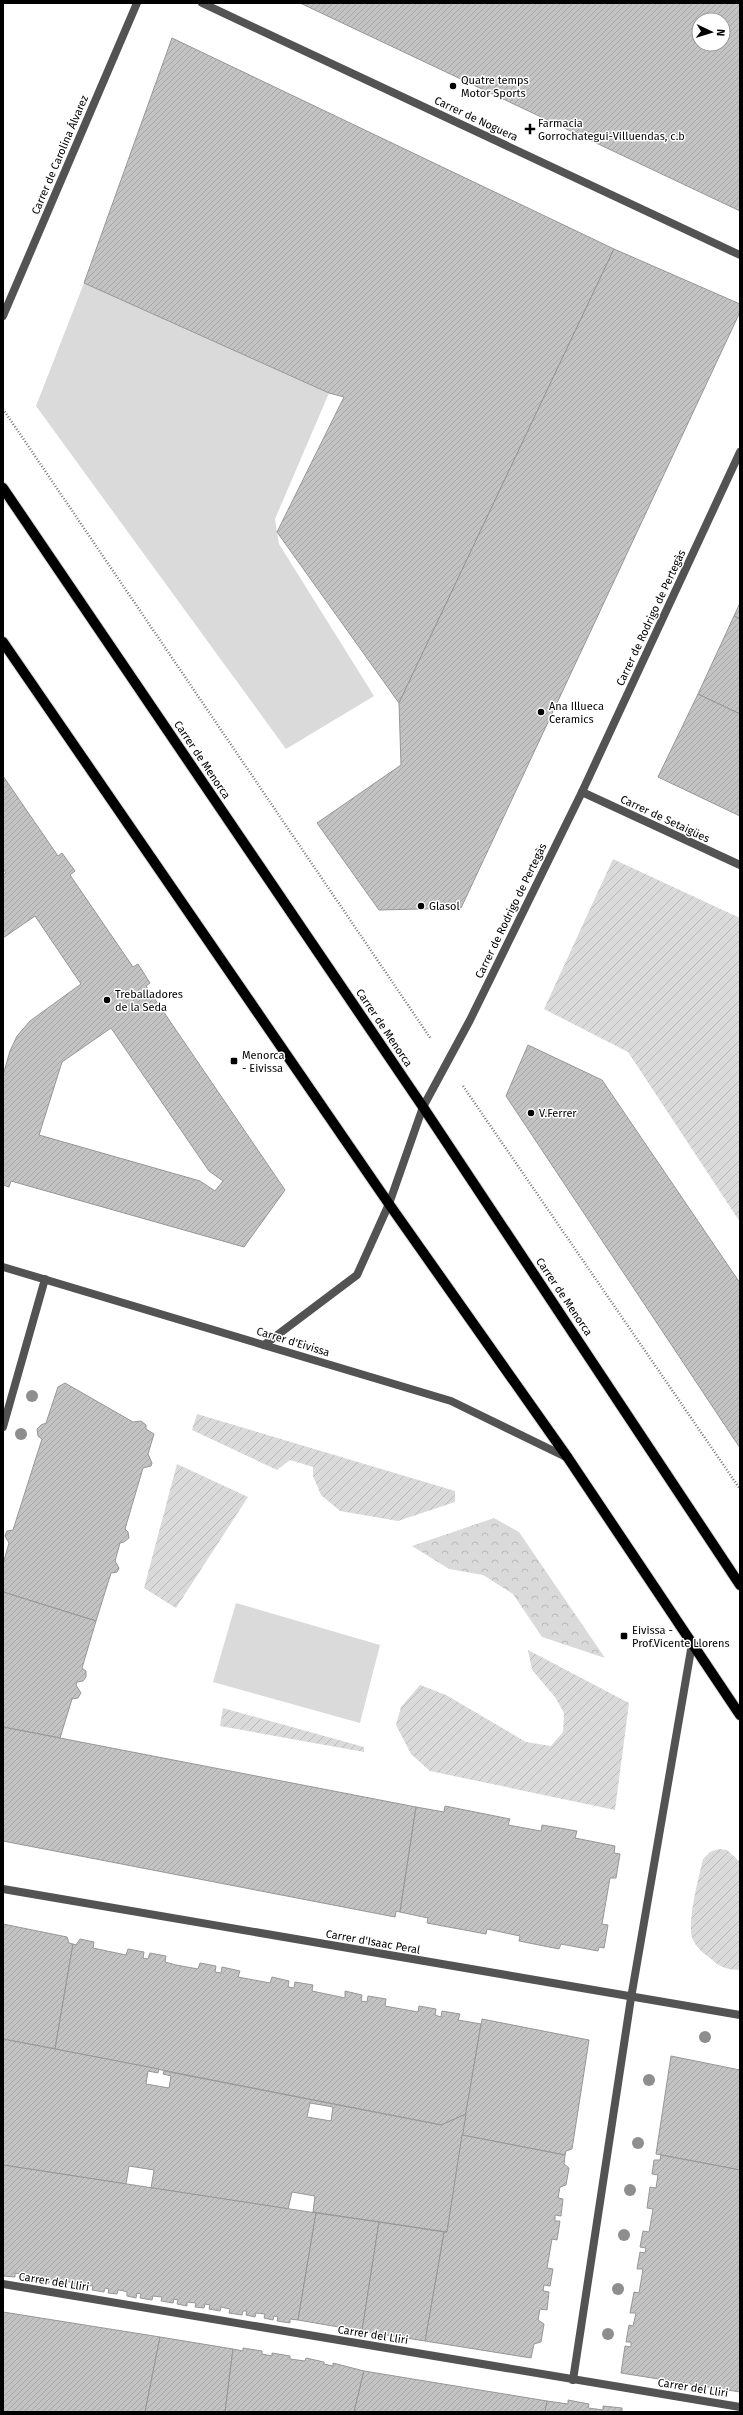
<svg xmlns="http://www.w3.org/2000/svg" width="743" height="2415" font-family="'Fira Sans',sans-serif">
<defs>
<pattern id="park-crowns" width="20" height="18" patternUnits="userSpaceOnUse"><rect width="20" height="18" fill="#dadada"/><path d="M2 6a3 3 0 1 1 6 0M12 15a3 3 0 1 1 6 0" fill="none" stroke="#b9b9b9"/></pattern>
<pattern id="garden-furrows" width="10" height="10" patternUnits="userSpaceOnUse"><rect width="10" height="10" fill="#dadada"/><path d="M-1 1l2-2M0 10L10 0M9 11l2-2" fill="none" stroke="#b9b9b9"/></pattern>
<pattern id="building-hatch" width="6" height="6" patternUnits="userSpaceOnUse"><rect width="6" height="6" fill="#c3c3c3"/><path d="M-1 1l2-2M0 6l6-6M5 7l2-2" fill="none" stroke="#a6a6a6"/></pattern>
</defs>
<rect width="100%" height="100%" fill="#fff"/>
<polygon fill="url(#park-crowns)" points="494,1518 519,1532 605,1658 542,1637 513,1594 483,1575 449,1569 412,1546"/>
<g fill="url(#garden-furrows)">
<polygon points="613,859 740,918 740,1222 628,1052 544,1009"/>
<polygon points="197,1414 455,1491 455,1502 398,1521 340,1511 321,1495 313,1476 313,1467 290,1460 277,1470 192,1430"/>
<polygon points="177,1464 248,1497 176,1608 144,1588"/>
<polygon points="528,1650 629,1703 615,1810 430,1771 411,1754 396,1725 401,1707 420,1685 446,1695 526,1742 551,1746 563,1732 564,1713 555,1697 532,1670"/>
<polygon points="223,1708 364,1747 364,1752 220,1726"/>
<path d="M 719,1849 L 727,1850 L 740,1862 L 740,1970 C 727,1970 719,1967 710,1958 C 704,1954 696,1947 693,1940 C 686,1924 699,1877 703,1859 L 710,1852 Z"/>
</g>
<g fill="#dadada">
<polygon points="84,283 329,393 275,519 279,544 374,696 286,749 36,406"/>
<polygon points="236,1603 380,1645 360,1723 213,1682"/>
</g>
<g fill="url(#building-hatch)" stroke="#979797" fill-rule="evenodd">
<path d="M 300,3 L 740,3 L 740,211 ZM 699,20 L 723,20 L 723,44 L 699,44 Z"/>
<polygon points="172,38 614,249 399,703 277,532 344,397 329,393 84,283"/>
<polygon points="614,249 740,304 740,312 461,908 379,910 317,823 401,765 399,703"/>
<polygon points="740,603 740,619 734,616"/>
<polygon points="734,616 740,619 740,714 698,694"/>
<polygon points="698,694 740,714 740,816 658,777"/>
<path d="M 3,776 L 58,856 L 62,853 L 75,871 L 70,875 L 133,967 L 138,964 L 150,983 L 146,986 L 285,1190 L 244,1247 L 11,1181 L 9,1187 L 3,1185 L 3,1075 L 10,1051 L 17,1036 L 30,1021 L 81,984 L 35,916 L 3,938 L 3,875 L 6,873 L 3,869 ZM 111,1028 L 209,1171 L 223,1181 L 215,1191 L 200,1181 L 39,1135 L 62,1062 Z"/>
<polygon points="528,1045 602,1080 740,1283 740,1448 506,1096"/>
<polygon points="65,1383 133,1422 141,1421 146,1425 146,1429 154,1434 148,1454 152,1463 151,1466 143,1468 125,1529 128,1532 129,1538 124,1542 120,1543 115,1561 119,1568 117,1572 111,1573 96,1621 3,1592 3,1564 9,1543 5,1536 7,1531 13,1530 42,1439 38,1436 37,1429 41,1425 46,1423 58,1387"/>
<polygon points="3,1592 96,1621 82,1668 86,1671 86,1677 83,1681 77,1682 76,1685 81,1693 78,1698 72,1699 60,1738 3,1727"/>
<polygon points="3,1727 416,1807 400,1912 396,1911 395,1917 3,1841"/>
<polygon points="445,1806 510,1819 508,1825 541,1831 542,1825 577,1831 575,1838 615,1846 614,1853 620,1854 616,1878 610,1878 602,1924 608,1925 604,1948 599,1947 598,1951 561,1944 559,1949 519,1941 520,1936 487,1929 486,1934 427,1923 428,1918 400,1912 416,1807 444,1812"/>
<polygon points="3,1924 67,1937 69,1943 73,1944 55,2049 3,2039"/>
<polygon points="80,1939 94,1942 93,1948 126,1955 128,1949 144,1952 143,1958 148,1959 150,1953 166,1956 165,1962 176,1965 198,1969 200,1963 216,1966 215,1972 221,1973 222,1967 240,1971 238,1977 270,1983 272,1977 289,1981 288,1987 294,1988 295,1982 313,1985 312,1991 345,1998 345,1991 362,1995 361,2001 367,2002 368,1996 386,1999 385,2006 418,2012 419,2006 436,2009 435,2015 441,2017 442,2011 460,2014 458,2020 481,2024 466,2114 441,2125 55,2049 73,1944 76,1945"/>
<polygon points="482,2019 589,2040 572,2149 566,2151 565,2155 462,2135"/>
<path d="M 3,2039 L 159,2069 L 158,2073 L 148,2071 L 146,2084 L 169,2088 L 171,2076 L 163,2074 L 164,2071 L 441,2125 L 466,2114 L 447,2232 L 313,2212 L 315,2196 L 292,2192 L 288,2209 L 151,2188 L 154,2170 L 129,2166 L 126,2184 L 3,2165 ZM 310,2103 L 333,2107 L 331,2121 L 307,2117 Z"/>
<polygon points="671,2056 740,2070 740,2170 656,2154"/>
<polygon points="462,2135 565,2155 564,2164 569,2168 566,2185 560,2187 558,2198 563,2199 561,2216 555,2215 555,2221 560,2221 557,2240 552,2239 547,2268 553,2269 550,2286 544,2285 543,2291 549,2292 547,2310 540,2309 538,2320 544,2324 541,2342 534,2344 531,2358 425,2341 444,2232 447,2232"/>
<polygon points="661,2155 740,2170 740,2392 621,2373 625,2346 631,2347 631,2342 626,2342 629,2325 633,2326 636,2313 630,2313 634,2292 639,2293 643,2269 637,2269 640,2252 645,2253 646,2248 640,2247 643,2231 649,2232 653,2209 647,2208 650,2187 656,2188 658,2175 652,2174 654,2160 660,2160"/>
<polygon points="3,2165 316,2213 298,2320 290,2319 290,2323 277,2321 278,2317 274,2316 273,2320 264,2318 265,2314 256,2313 255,2317 246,2315 247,2311 243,2311 242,2315 229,2313 230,2309 221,2307 220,2311 209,2309 210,2305 205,2304 204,2308 195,2307 196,2303 187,2302 187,2306 177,2304 178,2300 174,2299 173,2303 161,2301 162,2297 153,2296 152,2300 140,2298 141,2294 137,2293 136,2298 127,2296 127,2292 124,2291 118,2290 117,2294 108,2293 109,2289 105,2288 104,2292 92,2290 93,2286 84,2285 83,2289 71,2287 72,2282 67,2282 67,2286 58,2285 58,2280 50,2279 49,2283 40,2282 40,2277 36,2277 35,2281 24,2279 24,2275 15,2273 15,2277 3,2276"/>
<polygon points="316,2213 379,2222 362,2331 298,2320"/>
<polygon points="379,2222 444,2232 425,2341 362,2331"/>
<polygon points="3,2312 160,2337 145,2412 3,2412"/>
<polygon points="160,2337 233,2349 225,2412 145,2412"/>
<polygon points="243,2348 262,2351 262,2354 272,2356 272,2353 290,2356 290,2359 305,2361 306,2358 324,2362 324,2364 333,2366 333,2363 364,2371 354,2412 225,2412 233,2349 243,2351"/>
<polygon points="364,2371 547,2401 545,2412 354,2412"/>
<polygon points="568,2400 589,2404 588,2408 596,2409 603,2410 603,2406 622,2408 622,2412 545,2412 547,2401 568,2404"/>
</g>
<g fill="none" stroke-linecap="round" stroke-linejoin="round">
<defs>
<g id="primary">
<polyline points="3,488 423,1107 740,1585"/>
<polyline points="3,642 389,1204 568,1458 740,1715"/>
</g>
</defs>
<use href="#primary" stroke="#dbdbdb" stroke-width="12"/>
<g stroke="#757575" stroke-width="2.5" stroke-dasharray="1 2" stroke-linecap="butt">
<polyline points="3,409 431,1039"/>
<polyline points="463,1086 740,1489"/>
</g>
<g stroke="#535353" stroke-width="8">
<polyline points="202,3 740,255"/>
<polyline points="3,316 137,3"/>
<polyline points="582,792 740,865"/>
<polyline points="3,1267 451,1401 568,1458"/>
<polyline points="264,1345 357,1275 389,1204 423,1107 470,1020 582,792 740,452"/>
<polyline points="3,1427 45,1279"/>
<polyline points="3,1889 740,2015"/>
<polyline points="3,2284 740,2407"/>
<polyline points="573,2380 631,1998 692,1644"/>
</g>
<use href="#primary" stroke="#000" stroke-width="10"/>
</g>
<g fill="#8e8e8e">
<circle cx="32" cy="1396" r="6"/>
<circle cx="21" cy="1434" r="6"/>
<circle cx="705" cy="2037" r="6"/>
<circle cx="649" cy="2080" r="6"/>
<circle cx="638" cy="2143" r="6"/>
<circle cx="630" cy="2190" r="6"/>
<circle cx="624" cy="2235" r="6"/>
<circle cx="618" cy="2289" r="6"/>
<circle cx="608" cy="2334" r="6"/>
</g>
<g fill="#000" stroke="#fff" stroke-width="1.5">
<circle cx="453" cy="86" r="4"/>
<path d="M528 123h4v4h4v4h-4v4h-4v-4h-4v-4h4z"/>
<circle cx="541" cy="712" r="4"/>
<circle cx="421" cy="906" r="4"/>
<circle cx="107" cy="1000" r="4"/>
<rect x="230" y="1057" width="8" height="8" rx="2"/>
<circle cx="531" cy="1113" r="4"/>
<rect x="620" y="1632" width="8" height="8" rx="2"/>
</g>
<g text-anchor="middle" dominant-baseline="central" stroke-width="3" stroke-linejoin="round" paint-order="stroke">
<g font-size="11" fill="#000" stroke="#fff" text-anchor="start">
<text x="461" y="80">Quatre temps<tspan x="461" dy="13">Motor Sports</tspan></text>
<text x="538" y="123">Farmacia<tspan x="538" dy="13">Gorrochategui-Villuendas, c.b</tspan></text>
<text x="549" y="706">Ana Illueca<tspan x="549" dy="13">Ceramics</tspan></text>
<text x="429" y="906">Glasol</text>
<text x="115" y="994">Treballadores<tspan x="115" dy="13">de la Seda</tspan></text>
<text x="242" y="1055">Menorca<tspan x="242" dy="13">- Eivissa</tspan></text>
<text x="539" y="1113">V.Ferrer</text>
<text x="632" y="1630">Eivissa -<tspan x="632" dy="13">Prof.Vicente Llorens</tspan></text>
</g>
<g font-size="11" fill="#000" stroke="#fff">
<text transform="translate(476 119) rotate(25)">Carrer de Noguera</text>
<text transform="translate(60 155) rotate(-67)">Carrer de Carolina Álvarez</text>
<text transform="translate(651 618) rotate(-65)">Carrer de Rodrigo de Pertegàs</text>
<text transform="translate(202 760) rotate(56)">Carrer de Menorca</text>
<text transform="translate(665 819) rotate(25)">Carrer de Setaigües</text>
<text transform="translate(511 911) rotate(-64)">Carrer de Rodrigo de Pertegàs</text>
<text transform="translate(384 1028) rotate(56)">Carrer de Menorca</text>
<text transform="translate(564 1297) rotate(56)">Carrer de Menorca</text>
<text transform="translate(293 1342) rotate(17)">Carrer d'Eivissa</text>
<text transform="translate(373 1942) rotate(10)">Carrer d'Isaac Peral</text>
<text transform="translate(54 2282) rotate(9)">Carrer del Lliri</text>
<text transform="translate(373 2335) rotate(9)">Carrer del Lliri</text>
<text transform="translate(693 2388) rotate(9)">Carrer del Lliri</text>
</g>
</g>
<rect width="743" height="2415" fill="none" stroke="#000000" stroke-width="8"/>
<g transform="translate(711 32) rotate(94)"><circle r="19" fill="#ffffff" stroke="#999999"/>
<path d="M0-3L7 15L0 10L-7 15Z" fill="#000000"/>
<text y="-6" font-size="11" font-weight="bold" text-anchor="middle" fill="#000000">N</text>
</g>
</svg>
